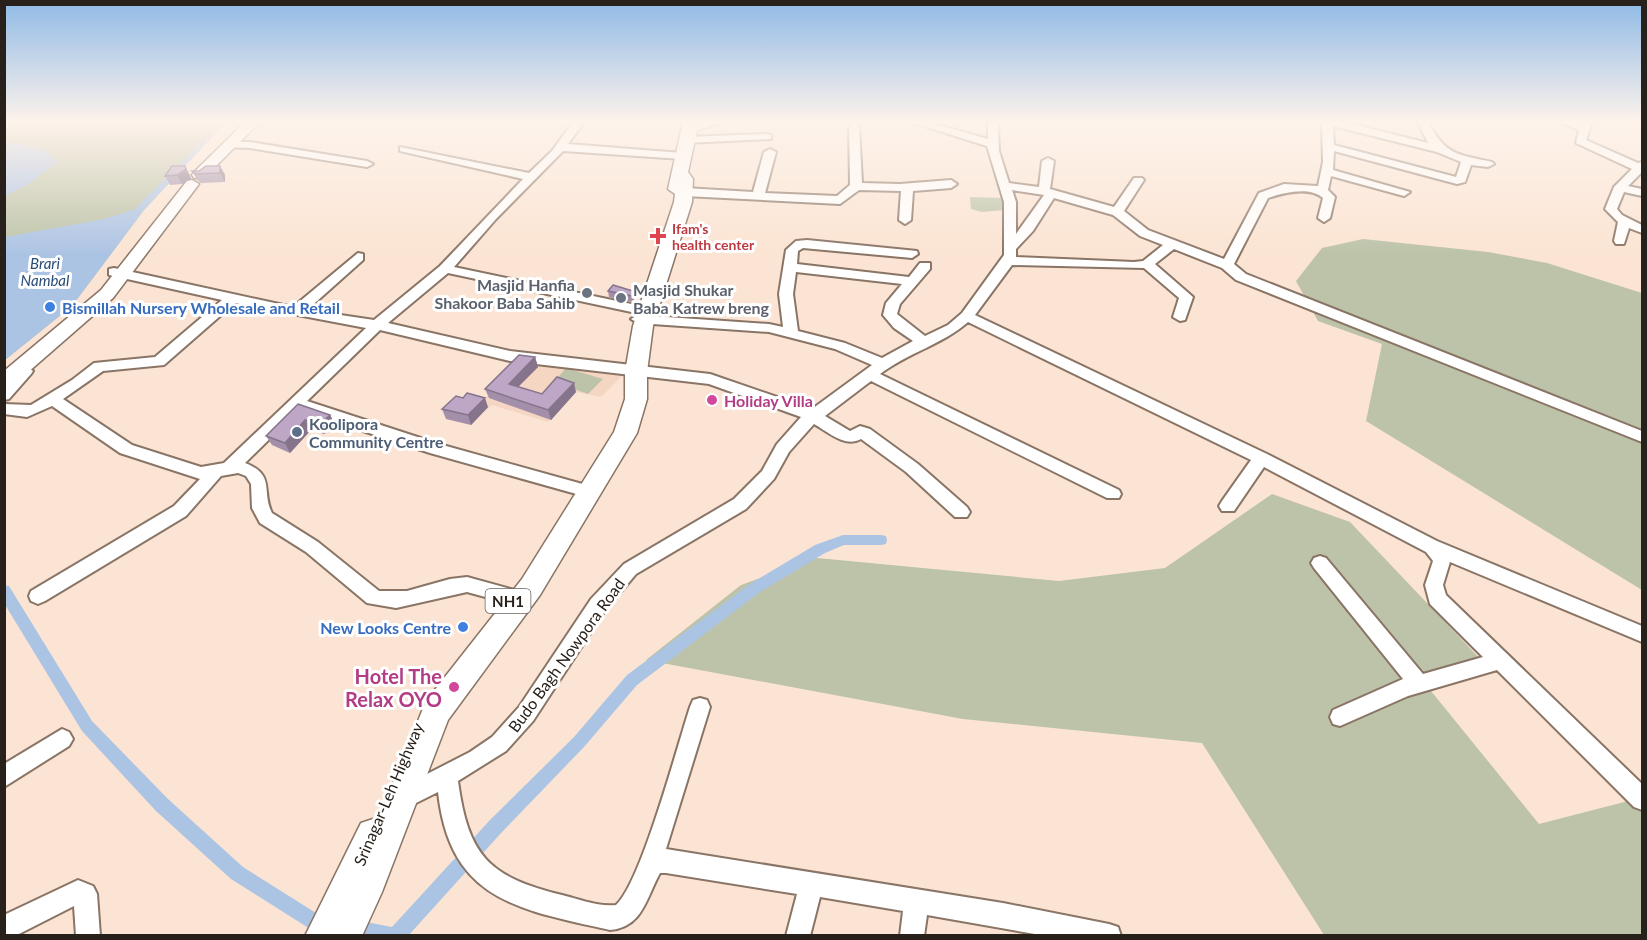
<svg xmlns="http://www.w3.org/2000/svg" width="1647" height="940" font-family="Lato,sans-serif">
<rect width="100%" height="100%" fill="#fbe4d3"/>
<polygon fill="#f5d6c2" points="521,361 625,373 601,397 576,392 548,422 492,405 471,425 473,395 485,398"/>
<g fill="#bcc3a8">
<polygon points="5,122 226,122 144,210 72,306 5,360"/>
<polygon points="970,197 1004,198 1004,210 982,212 971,209"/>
<polygon points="1363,239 1488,252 1547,263 1642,293 1642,590 1366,421 1382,344 1318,321 1296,281 1322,248"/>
<polygon points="566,368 603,379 588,394 554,382"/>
<polygon points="1272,494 1350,522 1483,662 1418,675 1539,824 1632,800 1642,809 1642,935 1324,935 1202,743 963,719 646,660 741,585 817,558 1059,581 1165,568"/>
</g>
<g fill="#acc4e4">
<polygon points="221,122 226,122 144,210 72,306 5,360 5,237 104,219 135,209"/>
<polygon points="4,141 45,150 58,161 30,183 5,196"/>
</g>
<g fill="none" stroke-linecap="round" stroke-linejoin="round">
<g fill="#acc4e4" fill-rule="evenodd">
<polygon points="843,535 881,535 886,536 887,540 886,544 881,545 844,545 825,553 760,592 637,685 584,747 502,832 408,936 344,934 341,928 344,922 350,919 392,927 490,820 574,737 627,675 750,584 815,545"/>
<polygon points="4,585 9,586 92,721 168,799 243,867 316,913 333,918 336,924 333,930 327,933 307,927 231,879 156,811 82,731 4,603"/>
</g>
<defs>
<g id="minor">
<path d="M 573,122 L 584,122 L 568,144 L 682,153 L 688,156 L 682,159 L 563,151 L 496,219 L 454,267 L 641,306 L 646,307 L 646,313 L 641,314 L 448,273 L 388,323 L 510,351 L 710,374 L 812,409 L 872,365 L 835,349 L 769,332 L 638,323 L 631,319 L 638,315 L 769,324 L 783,327 L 779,294 L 786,250 L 796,241 L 807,240 L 917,251 L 918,254 L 912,258 L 803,248 L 798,251 L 797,264 L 909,277 L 920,263 L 930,263 L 930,269 L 900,304 L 897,314 L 925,336 L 948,325 L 962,313 L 1004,255 L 1004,202 L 987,146 L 911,122 L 928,122 L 988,139 L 988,122 L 998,122 L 999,151 L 1009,183 L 1039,187 L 1042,161 L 1048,158 L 1054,161 L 1050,189 L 1114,207 L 1134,178 L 1142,178 L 1144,180 L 1124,211 L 1148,230 L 1224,259 L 1259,193 L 1284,184 L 1318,186 L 1323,162 L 1322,122 L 1344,122 L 1428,143 L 1418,122 L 1428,122 C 1446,156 1457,154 1492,162 L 1494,164 L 1488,167 L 1471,165 L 1465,182 L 1457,184 L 1334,151 L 1333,170 L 1410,192 L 1404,196 L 1331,176 L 1328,190 L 1335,197 L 1330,218 L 1324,222 L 1318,218 L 1323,198 C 1309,186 1283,193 1268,198 L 1234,264 L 1246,274 L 1642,431 L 1642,442 L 1236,280 L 1222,268 L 1174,249 L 1155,264 L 1193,297 L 1185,320 L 1180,321 L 1173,317 L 1179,298 L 1144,268 L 1012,265 L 975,315 L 1267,454 L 1437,541 L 1642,626 L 1642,642 L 1450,562 L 1443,585 L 1446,595 L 1642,784 L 1642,810 L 1634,807 L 1497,670 L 1408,696 L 1340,726 L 1333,724 L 1330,717 L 1333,710 L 1403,679 L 1314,568 L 1311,563 L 1314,558 L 1320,556 L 1326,558 L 1423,674 L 1483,657 L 1430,604 L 1425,585 L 1433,561 L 1426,552 L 1264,467 L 1234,511 L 1222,511 L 1219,506 L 1222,501 L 1251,460 L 968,322 C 943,344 908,353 880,374 L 1119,490 L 1121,494 L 1119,498 L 1107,498 L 871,381 L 825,416 L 850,431 L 860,426 L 870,429 L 918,464 L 967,507 L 970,512 L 967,517 L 955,517 L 906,472 L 861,439 C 845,448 828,432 814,424 L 789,452 L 774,479 L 746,509 L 636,574 L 605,611 L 533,721 L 506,751 L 458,781 C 468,855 488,877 562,895 C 578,899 599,907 616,905 C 641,883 677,747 690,707 L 693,700 L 700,698 L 707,700 L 710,707 L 666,849 L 1003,903 L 1109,924 L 1118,927 L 1121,936 L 1046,936 L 927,915 L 924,936 L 900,936 L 903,911 L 820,897 L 810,936 L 786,936 L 797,894 L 666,873 L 660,873 C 646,898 643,927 610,930 C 518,909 450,901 438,792 L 402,810 L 394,807 L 391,799 L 394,791 L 470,752 L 492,737 L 519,707 L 591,599 L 624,564 L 734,499 L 762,471 L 777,444 L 801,417 L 709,384 L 510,361 L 380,330 L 307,401 L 439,444 L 586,485 L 588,489 L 586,493 L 580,495 L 430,453 L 299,410 L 245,463 C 276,475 261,491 272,513 L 318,542 L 379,591 L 407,591 L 450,579 L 467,577 L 518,591 L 520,596 L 518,601 L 511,604 L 467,592 L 396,608 L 367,603 L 306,552 L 260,523 L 252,508 L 251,484 L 246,476 L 238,473 L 221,476 L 186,516 L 45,601 L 38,604 L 31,601 L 29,596 L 31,591 L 174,506 L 200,479 L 120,453 L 52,406 L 27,417 L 4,414 L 4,404 L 31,405 L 72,380 L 94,363 L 155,357 L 222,300 L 109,275 L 109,269 L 114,268 L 293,307 L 358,253 L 363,254 L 363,260 L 307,310 L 374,320 L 440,266 L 523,179 L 400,151 L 400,147 L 529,173 L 552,151 ZM 1333,126 L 1437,152 L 1461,162 L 1456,177 L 1334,145 ZM 1012,190 L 1044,195 L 1016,234 L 1016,202 ZM 1054,198 L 1113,215 L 1140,236 L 1163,245 L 1143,261 L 1134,262 L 1016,257 L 1016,249 L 1033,231 ZM 796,272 L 902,284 L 886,303 L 883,315 L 894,328 L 913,341 L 882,358 L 845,343 L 798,331 L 793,294 ZM 235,303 L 366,328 L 224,463 L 201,467 L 132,445 L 63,399 L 103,371 L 164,365 Z"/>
<polygon points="1559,122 1592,122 1586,140 1638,163 1642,162 1642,172 1628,186 1642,189 1642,196 1624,192 1617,209 1622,215 1642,225 1642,233 1629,228 1624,244 1616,244 1614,241 1618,222 1605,209 1614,187 1632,169 1576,143 1579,130"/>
<polygon points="854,123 859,126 862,183 900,184 951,180 957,184 951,188 913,191 911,220 905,224 899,220 901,191 859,190 840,204 685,196 679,192 685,188 753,192 764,152 770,149 776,152 765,193 837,196 850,185 849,126"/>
<polygon points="767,134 771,135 771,139 686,143 681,140 686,137"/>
<polygon points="228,142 250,142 367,161 373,164 367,167 250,148 224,147 222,145"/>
<polygon points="26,366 33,371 31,374 9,399 4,400 4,385 21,368"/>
<polygon points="62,729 69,732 73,739 69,746 4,787 4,764"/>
<polygon points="78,880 93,886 97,894 100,936 76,936 74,906 15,936 4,936 4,915"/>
</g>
<g id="major">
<polygon points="245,122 260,122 204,178 194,178 192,175 194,172"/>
<polygon points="700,122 724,122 689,133 682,129"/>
<polygon points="192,180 199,184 113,298 11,387 4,388 4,371 101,290 187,181"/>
</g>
<polygon id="highway" points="683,122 699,122 688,172 693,179 692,202 653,326 647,372 647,399 637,433 540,595 448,720 382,892 362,936 305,936 361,823 373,819 378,821 426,701 522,579 614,432 625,399 625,372 633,326 674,202 675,194 668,189"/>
</defs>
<use href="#minor" stroke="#897465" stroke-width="4"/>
<use href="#major" stroke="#897465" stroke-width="3"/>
<use href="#highway" stroke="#897465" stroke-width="3"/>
<use href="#minor" fill="#fff" fill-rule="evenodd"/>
<use href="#major" fill="#fff" fill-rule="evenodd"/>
<use href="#highway" fill="#fff" fill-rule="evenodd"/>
</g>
<g fill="#a38faa">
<polygon points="185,166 191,178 182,184 170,185 165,176"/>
<polygon points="220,166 225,175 225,182 201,183 197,180 192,171 199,171"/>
<polygon points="608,291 633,291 634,297 633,302 609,297"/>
<polygon points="535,357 538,367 518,387 542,394 576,392 551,420 489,398 485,389"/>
<polygon points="298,404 330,415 335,424 324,434 311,430 290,453 272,445 266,436"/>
<polygon points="488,407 471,425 446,419 442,409"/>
</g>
<g fill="#85748b">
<polygon points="185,166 191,178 182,184 177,175"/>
<polygon points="220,166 225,175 225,182 220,173"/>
<polygon points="633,291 634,297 633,302 632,296"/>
<polygon points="535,357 538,367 512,393 509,384"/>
<polygon points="574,383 576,392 551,420 548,410"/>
<polygon points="485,398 488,407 471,425 468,415"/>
<polygon points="330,415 335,424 324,434 319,425"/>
<polygon points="305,420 311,430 290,453 285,443"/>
</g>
<g fill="#bea6c6" stroke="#85748b" stroke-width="1.5">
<polygon points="172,166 185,166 186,169 177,175 165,176"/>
<polygon points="206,166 220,166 220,173 196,174 192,171 199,171"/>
<polygon points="613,285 633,291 632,296 608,291"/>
<polygon points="519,355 535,357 509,384 542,394 557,377 574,383 548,410 485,389"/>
<polygon points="467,393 485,398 468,415 442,409 456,396 463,398"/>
<polygon points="298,404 330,415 319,425 305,420 285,443 266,436"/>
</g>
<linearGradient id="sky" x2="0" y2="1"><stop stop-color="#90bae6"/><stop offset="0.48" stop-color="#fdf3eb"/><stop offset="1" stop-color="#fdf3eb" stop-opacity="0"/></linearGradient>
<rect width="1647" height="254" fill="url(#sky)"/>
<path fill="#e0444e" stroke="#fff" stroke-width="2" d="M655 227h6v6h6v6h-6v6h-6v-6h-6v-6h6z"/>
<g fill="#6b7280" stroke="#fff" stroke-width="2">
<circle cx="587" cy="293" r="6"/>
<circle cx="621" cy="298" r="6"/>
</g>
<g fill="#3f7fe0" stroke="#fff" stroke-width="2">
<circle cx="50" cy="307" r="6"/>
<circle cx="463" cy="627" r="6"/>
</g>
<g fill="#d1479c" stroke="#fff" stroke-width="2">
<circle cx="712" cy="400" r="6"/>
<circle cx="454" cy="687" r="6"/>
</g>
<circle fill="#5c6f8a" stroke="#fff" stroke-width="2" cx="297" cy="432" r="6"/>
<g text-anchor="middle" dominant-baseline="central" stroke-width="6" stroke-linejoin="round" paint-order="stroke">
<g font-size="14" font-weight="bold" fill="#be3a42" stroke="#fff" text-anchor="start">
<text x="672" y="228">Ifam's<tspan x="672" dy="16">health center</tspan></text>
</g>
<g font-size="15" font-style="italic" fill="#2a4b76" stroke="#fff">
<text x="45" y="263">Brari<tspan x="45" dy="17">Nambal</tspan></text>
</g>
<rect fill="#fff" stroke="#68635f" stroke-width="1.5" x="485.5" y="589" width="45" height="24" rx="4.5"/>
<g font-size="15" font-weight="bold" fill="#28201a">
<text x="508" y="601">NH1</text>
</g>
<g font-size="16" font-weight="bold" fill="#5b616d" stroke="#fff" text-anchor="end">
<text x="575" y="284">Masjid Hanfia<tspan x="575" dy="18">Shakoor Baba Sahib</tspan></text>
<text x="633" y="289" text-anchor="start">Masjid Shukar<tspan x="633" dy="18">Baba Katrew breng</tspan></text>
</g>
<g font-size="16" font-weight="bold" fill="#366cbe" stroke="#fff" text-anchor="start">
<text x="62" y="307">Bismillah Nursery Wholesale and Retail</text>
<text x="451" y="627" text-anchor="end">New Looks Centre</text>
</g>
<g font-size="16" font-weight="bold" fill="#b23c85" stroke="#fff" text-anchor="start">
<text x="724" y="400">Holiday Villa</text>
</g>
<g font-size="16" font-weight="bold" fill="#4e5e75" stroke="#fff" text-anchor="start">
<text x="309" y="423">Koolipora<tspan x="309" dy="18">Community Centre</tspan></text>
</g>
<g font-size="16" fill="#28201a" stroke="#fff">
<text transform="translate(566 655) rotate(-54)">Budo Bagh Nowpora Road</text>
<text transform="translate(388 794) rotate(-67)">Srinagar-Leh Highway</text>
</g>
<g font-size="20" font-weight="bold" fill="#b23c85" stroke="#fff" text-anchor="end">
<text x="442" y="676">Hotel The<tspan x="442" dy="23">Relax OYO</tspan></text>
</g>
</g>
<rect width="1647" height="940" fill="none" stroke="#28201a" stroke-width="12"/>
</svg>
